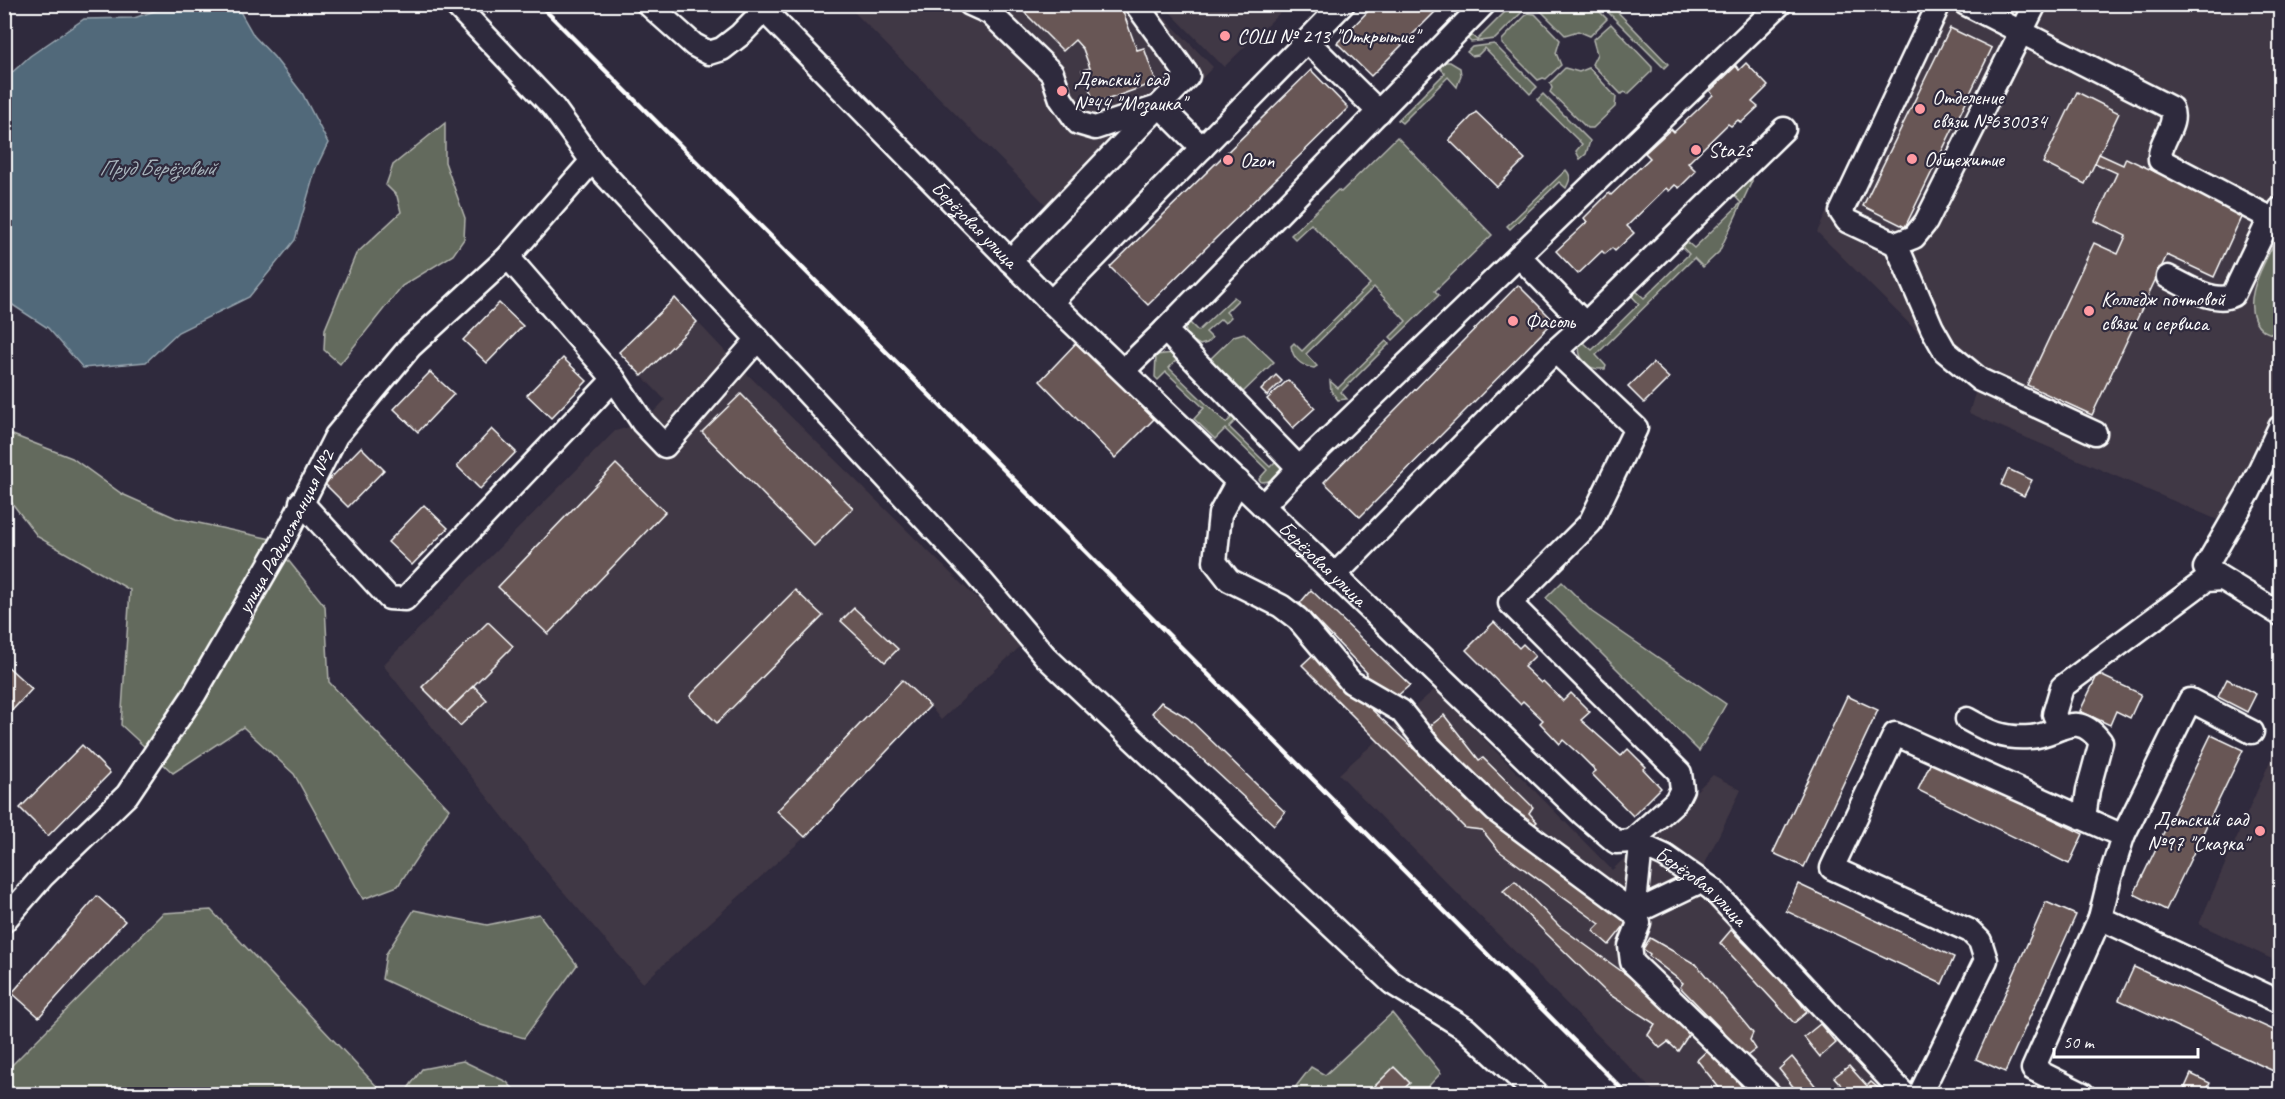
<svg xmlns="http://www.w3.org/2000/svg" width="2285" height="1099" font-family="Caveat,sans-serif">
<rect width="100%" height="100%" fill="#2f2a3d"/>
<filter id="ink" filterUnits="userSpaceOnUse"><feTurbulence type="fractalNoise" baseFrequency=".0167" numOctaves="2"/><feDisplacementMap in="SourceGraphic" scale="12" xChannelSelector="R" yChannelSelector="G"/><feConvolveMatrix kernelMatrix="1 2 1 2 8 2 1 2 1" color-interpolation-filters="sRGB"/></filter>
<g filter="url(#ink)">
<g fill="#403744">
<polygon points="847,5 1152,5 1213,67 1063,222"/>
<polygon points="1163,5 1288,5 1224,67"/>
<polygon points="1926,5 2280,5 2280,400 2220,521 1969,413 1976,390 1817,232"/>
<polygon points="675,298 737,364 1023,644 941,720 930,706 805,837 643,983 553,880 383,665 615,431 643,423 665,400 619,352"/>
<polygon points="1435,689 1612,870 1713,775 1741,790 1695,884 1894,1094 1656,1094 1339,774"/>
<polygon points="2280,738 2280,963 2199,924"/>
</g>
<g fill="#646a5d" stroke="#b2b4ae" stroke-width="1.5">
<polygon points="1512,5 1529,5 1495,39 1471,42 1465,36 1469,33 1477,40"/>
<polygon points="1540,5 1593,5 1607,19 1590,36 1578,31 1565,35 1539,9"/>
<polygon points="1601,5 1611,5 1668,64 1664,68"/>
<polygon points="1528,13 1535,14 1560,40 1556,53 1561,65 1546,79 1543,78 1538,80 1502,44 1502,40"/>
<polygon points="1611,24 1652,67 1652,71 1628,94 1625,92 1621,94 1592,64 1597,54 1593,40"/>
<polygon points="1494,44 1537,87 1530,94 1485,48 1478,55 1472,56 1467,52 1472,47"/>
<polygon points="1443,62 1450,62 1460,68 1461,75 1457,87 1448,77 1402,123 1398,120 1445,73 1438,66"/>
<polygon points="1565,68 1579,72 1589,68 1616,97 1615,107 1593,128 1587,128 1550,92 1552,88 1550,83"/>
<polygon points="1543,94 1590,141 1586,154 1580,159 1576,151 1582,144 1537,100"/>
<polygon points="445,123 445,162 465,218 464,239 453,255 402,286 340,364 324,350 325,329 356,254 401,212 397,196 386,185 393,165"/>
<path d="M 1397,137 L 1492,235 L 1435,291 L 1439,295 L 1393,340 L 1390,337 L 1406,321 L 1374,287 L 1306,354 L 1317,366 L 1314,368 C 1301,366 1293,359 1291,346 L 1294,343 L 1302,351 L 1370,284 L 1311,224 L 1295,239 L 1291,235 L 1338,190 L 1341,192 Z"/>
<path d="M 1566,170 C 1572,177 1570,180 1566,188 L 1559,182 L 1510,229 L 1507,226 Z"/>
<path d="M 1749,176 L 1752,178 L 1752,181 L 1719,252 L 1703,267 L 1694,258 L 1596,355 L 1606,366 L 1605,369 C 1589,370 1579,363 1579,346 L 1583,342 L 1592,350 L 1639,304 L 1631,295 L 1636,291 L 1644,298 L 1689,254 L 1681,246 L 1686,241 L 1694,248 L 1741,203 L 1732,193 Z"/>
<path d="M 2280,232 L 2280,337 C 2275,335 2267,333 2263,330 C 2234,307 2268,257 2280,232 Z"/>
<polygon points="1234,297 1238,300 1226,312 1231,317 1225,323 1221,319 1206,332 1212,338 1207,343 1200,345 1188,338 1184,325 1187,320 1198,331"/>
<polygon points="1244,333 1274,362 1239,396 1206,363 1234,336"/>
<polygon points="1386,341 1389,344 1341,392 1347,399 1338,400 1331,391 1330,381 1338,388"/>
<path d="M 1173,353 L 1180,356 L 1169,368 L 1226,423 L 1234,415 L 1238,418 L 1229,427 L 1270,467 L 1279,458 C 1286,472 1275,482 1261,482 L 1259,479 L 1267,470 L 1225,429 L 1215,439 L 1194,419 L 1204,408 L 1166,372 L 1158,380 L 1155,377 L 1156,355 Z"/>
<polygon points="5,432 72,458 122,494 176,518 271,539 325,606 329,682 449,809 398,886 363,899 294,774 243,727 173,773 121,725 130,590 38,537 5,494"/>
<polygon points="1562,582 1592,612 1726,704 1699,751 1546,598"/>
<polygon points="211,910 384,1094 5,1094 5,1072 163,913"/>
<polygon points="414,910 487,925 539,914 577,965 524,1038 481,1025 382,979 386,954"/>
<polygon points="1392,1013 1441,1073 1424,1091 1425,1094 1290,1094 1311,1067 1325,1075"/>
<polygon points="463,1061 507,1082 518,1094 404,1094 422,1069"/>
</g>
<polygon fill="#51697a" stroke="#97a5af" stroke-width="1.5" points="172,5 232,5 238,8 254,36 274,57 302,93 328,143 316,168 295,240 249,297 178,332 146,362 83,368 48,328 5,300 5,79 30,56 84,19 134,18"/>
<g fill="#675655" stroke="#fff" stroke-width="1.5">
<polygon points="1022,4 1118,4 1122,9 1137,50 1144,48 1156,82 1095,104 1082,70 1090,68 1083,49 1075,40 1063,51 1019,7"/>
<polygon points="1375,4 1443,4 1371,76 1337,43"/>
<polygon points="1950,28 1992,48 1905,227 1863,206"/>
<polygon points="1746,63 1768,86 1752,102 1758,107 1741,123 1738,120 1731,126 1728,124 1688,163 1696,171 1679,188 1675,185 1669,191 1666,188 1627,226 1634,233 1615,251 1612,248 1605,254 1602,251 1578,274 1556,251 1587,222 1584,218 1609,193 1611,195 1650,158 1645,153 1671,129 1674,132 1713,95 1710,91 1736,66 1739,70"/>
<polygon points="1311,70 1348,108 1148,305 1110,267"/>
<polygon points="2077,92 2119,113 2085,184 2043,163"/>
<polygon points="1476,112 1525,159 1497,187 1449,140"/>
<polygon points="2099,154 2123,165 2126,158 2243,213 2214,277 2167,255 2092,415 2027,385 2094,243 2118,254 2126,236 2095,221 2117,173 2095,163"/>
<polygon points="1518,285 1554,321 1360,517 1324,482"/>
<polygon points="675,298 697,322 642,376 619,352"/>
<polygon points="499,303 523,326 487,363 463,340"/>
<polygon points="1077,342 1154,419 1115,458 1040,381"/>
<polygon points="563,358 587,381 551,418 527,395"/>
<polygon points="1653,363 1669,378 1644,403 1628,387"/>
<polygon points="430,372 454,394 418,432 394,409"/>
<polygon points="1276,375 1282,381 1267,396 1261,390"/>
<polygon points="1288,380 1315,408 1293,428 1267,399"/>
<polygon points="741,394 853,508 814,546 702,432"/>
<polygon points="492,429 516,452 480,489 457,466"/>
<polygon points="361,447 384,470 348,507 325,484"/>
<polygon points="616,464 665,512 548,634 498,587"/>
<polygon points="2008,469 2032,480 2024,496 2001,485"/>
<polygon points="424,505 448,528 412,565 388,542"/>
<polygon points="795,590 823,616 717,723 690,696"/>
<polygon points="1311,590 1410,685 1396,697 1385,688 1379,691 1364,679 1367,673 1300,603"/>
<polygon points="854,608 898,649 885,662 841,621"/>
<polygon points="488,622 513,646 447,712 422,687"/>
<polygon points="1494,622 1519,648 1523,644 1535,656 1524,667 1541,683 1543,681 1563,701 1571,693 1590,712 1581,720 1621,756 1628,749 1646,767 1643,769 1661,788 1633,816 1592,774 1596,771 1581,756 1563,740 1560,744 1540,723 1543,720 1523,701 1520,704 1466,650"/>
<polygon points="1317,651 1367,705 1432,766 1478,812 1486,812 1629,920 1609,945 1593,931 1600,924 1499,851 1482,830 1465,828 1302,665"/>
<polygon points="4,663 32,689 4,719"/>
<polygon points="2098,674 2141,694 2130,718 2116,711 2110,725 2080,711"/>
<polygon points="2227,679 2256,694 2247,712 2218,697"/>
<polygon points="902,680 930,706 805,837 777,811"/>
<polygon points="474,686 487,700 460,726 447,712"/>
<polygon points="1847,696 1878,710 1804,867 1773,853"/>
<polygon points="1161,702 1188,718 1285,812 1274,825 1152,713"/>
<polygon points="1444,715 1479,760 1483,758 1533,807 1529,813 1537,822 1530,828 1465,769 1430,726"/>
<polygon points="2211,735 2243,750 2166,910 2134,894"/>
<polygon points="82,745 110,773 48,836 20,808"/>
<polygon points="1932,760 2083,834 2069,864 1918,790"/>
<polygon points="1515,881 1559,926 1642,986 1691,1031 1678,1051 1668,1042 1660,1048 1648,1035 1655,1024 1607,993 1503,891"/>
<polygon points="1798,884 1954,957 1942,984 1786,911"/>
<polygon points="97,896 125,921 39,1017 12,993"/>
<polygon points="2046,902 2076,915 2005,1072 1976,1059"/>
<polygon points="1731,930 1788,987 1807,1012 1794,1023 1720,943"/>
<polygon points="1650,938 1697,965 1753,1033 1750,1040 1756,1049 1743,1059 1722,1030 1680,987 1683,983 1649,956 1650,954 1643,949"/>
<polygon points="2134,967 2280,1033 2280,1074 2119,1000"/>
<polygon points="1820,1024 1836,1043 1820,1057 1804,1037"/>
<polygon points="1712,1046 1747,1094 1724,1094 1697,1060"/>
<polygon points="1792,1057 1822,1094 1799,1094 1779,1069"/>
<polygon points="1849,1066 1867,1086 1871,1082 1885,1094 1842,1094 1839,1090 1842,1086 1834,1077"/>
<polygon points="1394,1067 1410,1083 1398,1094 1382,1094 1374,1087"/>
<polygon points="2191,1074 2210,1083 2205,1094 2182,1094"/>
</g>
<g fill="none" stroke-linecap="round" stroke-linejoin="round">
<defs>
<g id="minor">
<polyline points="455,4 553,107 592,161 973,571 1046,657 1392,983 1466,1029 1536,1094"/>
<polyline points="648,4 694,45 709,53 722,49 740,35 770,4"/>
<path id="s1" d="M 758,4 L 1046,297 L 1583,814 L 1616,842 L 1632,841 L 1665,856 L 1712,889 L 1904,1094"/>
<polyline points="970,4 990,13 1052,73 1061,99 1078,123 1095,128 1155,108"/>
<polyline points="1484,4 1165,330 1299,468 1780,4"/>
<polyline points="1939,4 1841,212 1847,221 1896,244 1914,237 1926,222 2035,4"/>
<path d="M 1966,4 L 2171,108 C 2179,126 2158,141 2160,160 L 2270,218 L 2279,213 L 2280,209"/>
<polyline points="1307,41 1379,112"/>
<polyline points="1160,106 1202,148"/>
<polyline points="1896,244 1932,328 1945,351 1980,380 2095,433"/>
<polyline points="1519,256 1585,324 1784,129"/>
<polyline points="1010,261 1188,76 1136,4"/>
<path d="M 2168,277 C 2186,285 2213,305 2233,295 L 2270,218"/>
<polyline points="1051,302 1343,4"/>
<polyline points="1555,351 1636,428 1590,523 1510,603 1680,773 1682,789 1676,801 1632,841"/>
<polyline points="1124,370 1165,330"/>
<polyline points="614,379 643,423 665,446 758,339"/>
<polyline points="2280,427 2249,492 2205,568 2280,614"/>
<polyline points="1238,481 1220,514 1215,562 1229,580 1281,606 1298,619 1351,682 1401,711 1429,746 1496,811 1634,913 1701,881"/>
<polyline points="301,502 389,598 405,599 614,379 508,257"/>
<polyline points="1263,506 1299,468"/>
<polyline points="1335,575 1555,351 1585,324"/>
<path d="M 1967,719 C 1990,732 2003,739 2030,737 C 2059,736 2075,707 2101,742 L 2088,790 L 2084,818"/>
<polyline points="2060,728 2054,714 2062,687 2206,580 2222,579"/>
<polyline points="2123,836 2190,700 2252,732"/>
<polyline points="1641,845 1634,913 1639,923 1630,946 1632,962 1769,1094"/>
<polyline points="2100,918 2280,1002"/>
<path id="s2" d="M 4,921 L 43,876 L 127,795 L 194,695 L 283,541 L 336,436 L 410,347 L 508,257 L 592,161"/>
<polyline points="1920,1094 1986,960 1980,941 1970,931 1832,868 1895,734 2123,836 2109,881 2100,918 2033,1069 2083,1094"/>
</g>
</defs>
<use href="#minor" stroke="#fff" stroke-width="27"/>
<use href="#minor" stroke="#2f2a3d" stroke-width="22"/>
<polyline stroke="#fff" stroke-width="4.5" points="539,4 1627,1094"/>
</g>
</g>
<g fill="#ff9aa2" stroke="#2f2a3d" stroke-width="2">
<circle cx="1225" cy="36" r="6"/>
<circle cx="1062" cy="91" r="6"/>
<circle cx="1920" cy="109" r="6"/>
<circle cx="1696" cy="150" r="6"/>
<circle cx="1912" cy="159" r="6"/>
<circle cx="1228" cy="160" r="6"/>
<circle cx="2089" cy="311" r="6"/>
<circle cx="1513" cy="321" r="6"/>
<circle cx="2260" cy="831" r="6"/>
</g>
<g text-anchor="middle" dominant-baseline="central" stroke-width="4.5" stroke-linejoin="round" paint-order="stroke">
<g font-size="21" fill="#fff" stroke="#2f2a3d" text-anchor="start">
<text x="1237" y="36">СОШ № 213 "Открытие"</text>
<text x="1074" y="79">Детский сад<tspan x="1074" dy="24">№44 "Мозаика"</tspan></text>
<text x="1932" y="97">Отделение<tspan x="1932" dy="24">связи №630034</tspan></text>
<text x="1708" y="150">Sta2s</text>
<text x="1924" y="159">Общежитие</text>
<text x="1240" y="160">Ozon</text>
<text x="2101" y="299">Колледж почтовой<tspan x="2101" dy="24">связи и сервиса</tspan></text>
<text x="1525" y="321">Фасоль</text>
<text x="2248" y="819" text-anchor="end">Детский сад<tspan x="2248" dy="24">№97 "Сказка"</tspan></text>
</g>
<g font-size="21" fill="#fff" stroke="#2f2a3d">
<text stroke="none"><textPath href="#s1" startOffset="309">Берёзовая улица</textPath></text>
<text stroke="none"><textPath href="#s2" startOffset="484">улица Радиостанция №2</textPath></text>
<text stroke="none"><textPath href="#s1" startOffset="795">Берёзовая улица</textPath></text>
<text stroke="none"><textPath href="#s1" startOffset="1299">Берёзовая улица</textPath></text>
</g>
<g font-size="22" font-style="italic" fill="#a8b4bc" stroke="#2f2a3d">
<text x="157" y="168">Пруд Берёзовый</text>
</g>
</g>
<rect width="2285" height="1099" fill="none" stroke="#2f2a3d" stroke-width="24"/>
<rect x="12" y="12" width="2261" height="1075" fill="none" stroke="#fff" stroke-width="2" filter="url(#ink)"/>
<path d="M2054 1048v9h144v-9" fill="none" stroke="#ffffff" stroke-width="3"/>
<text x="2063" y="1048" font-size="18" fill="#ffffff" stroke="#2f2a3d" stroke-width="4.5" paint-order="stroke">50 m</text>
</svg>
